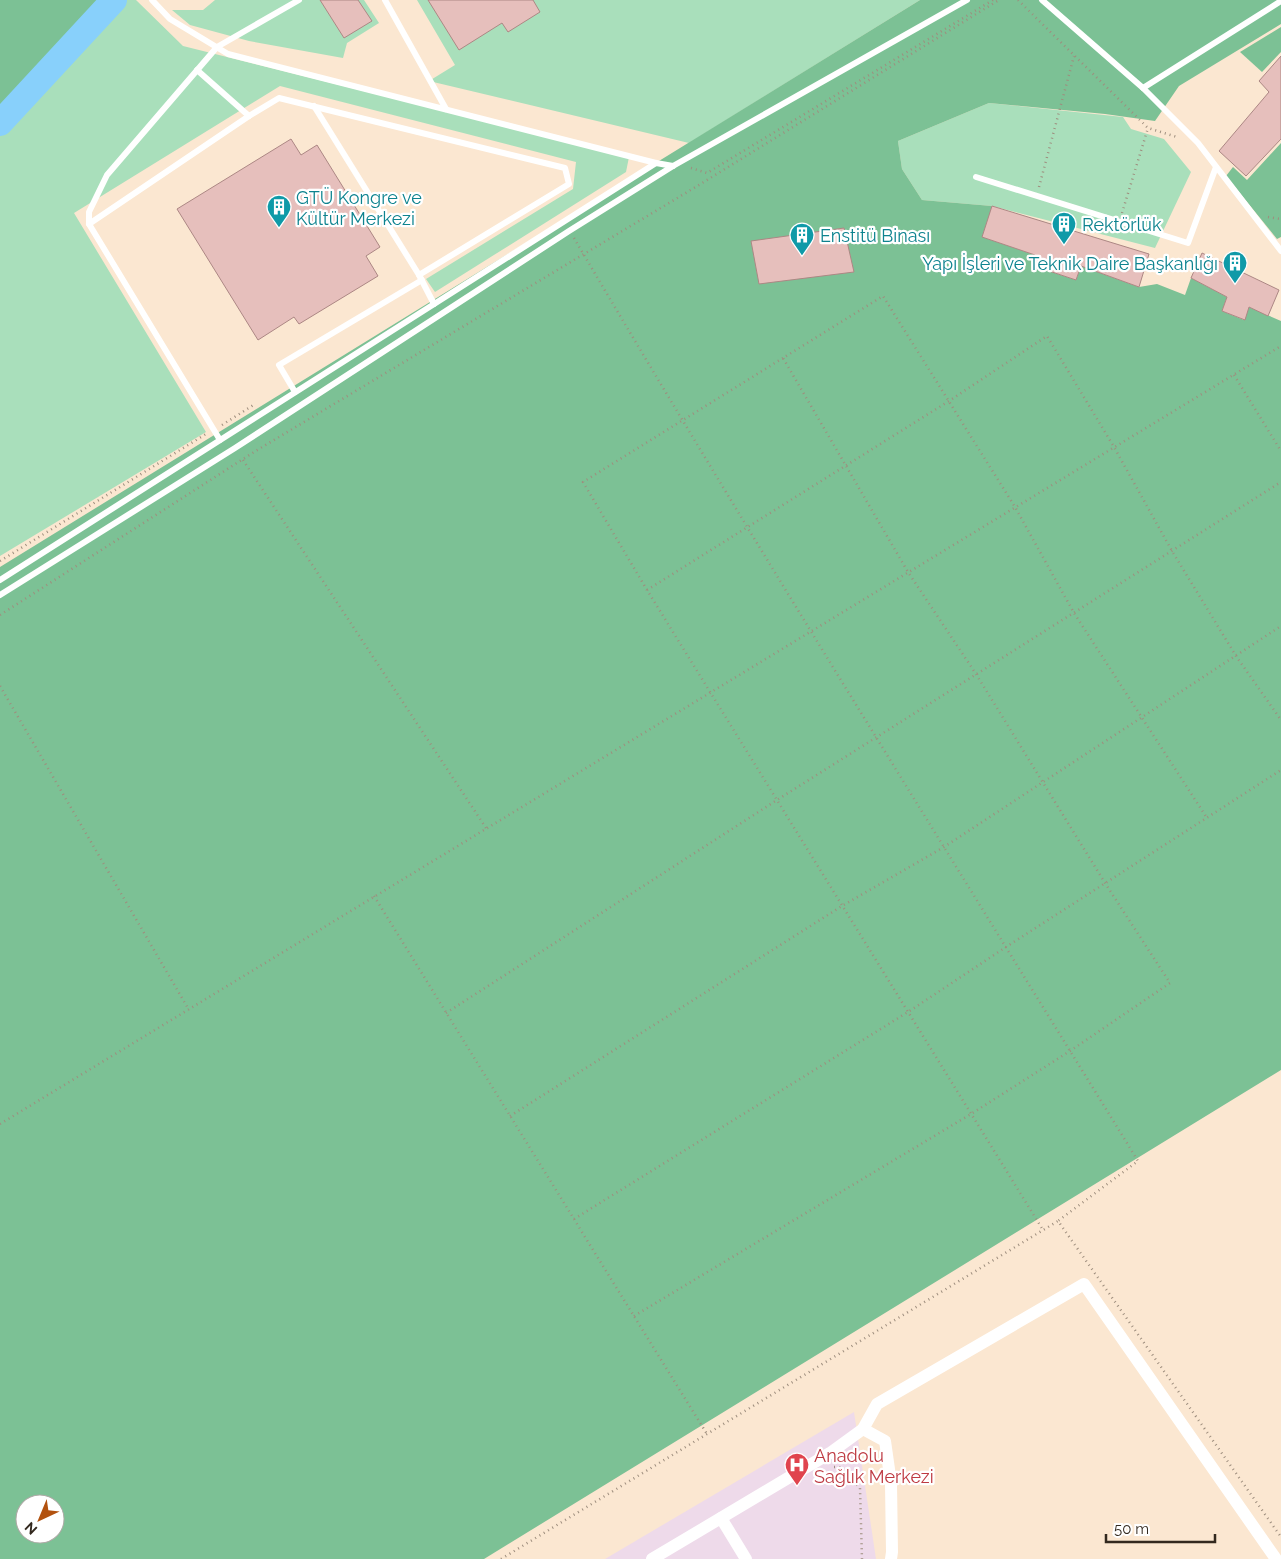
<svg xmlns="http://www.w3.org/2000/svg" width="1281" height="1559" font-family="Raleway,sans-serif">
<rect width="100%" height="100%" fill="#fbe7d1"/>
<polygon fill="#eedaea" points="854,1412 876,1559 605,1559"/>
<g fill="#a9dfbb">
<polygon points="114,0 136,0 183,46 629,157 626,172 435,292 426,279 573,189 576,162 280,86 74,213 206,432 0,556 0,123"/>
<polygon points="215,0 364,0 379,23 347,43 343,58 249,41 190,25 172,10 203,10"/>
<polygon points="417,0 920,0 689,143 429,81 455,65"/>
<polygon points="989,103 1123,117 1131,129 1164,139 1191,172 1155,248 992,206 922,200 902,169 898,141"/>
</g>
<g fill="#7cc195" fill-rule="evenodd">
<polygon points="0,0 114,0 0,123"/>
<path d="M 920,0 L 1281,0 L 1281,24 L 1179,86 L 1155,121 L 1105,114 L 989,103 L 898,141 L 902,169 L 922,200 L 992,206 L 983,237 L 1035,255 L 1034,266 L 1076,280 L 1081,266 L 1139,287 L 1157,284 L 1185,295 L 1191,278 L 1227,297 L 1222,311 L 1244,320 L 1249,307 L 1281,321 L 1281,1070 L 484,1559 L 0,1559 L 0,567 ZM 25,1504 L 55,1504 L 55,1534 L 25,1534 Z"/>
<polygon points="1281,27 1281,52 1262,72 1240,52"/>
<polygon points="1281,143 1281,237 1277,239 1226,176 1233,167 1247,180"/>
</g>
<g fill="none" stroke-linecap="round" stroke-linejoin="round">
<polyline stroke="#88d0fb" stroke-width="26" points="0,123 114,0"/>
</g>
<g fill="#e6bfbc" stroke="#ac8784">
<polygon points="320,0 358,0 372,21 344,38"/>
<polygon points="428,0 533,0 540,12 508,32 502,23 459,50"/>
<polygon points="1281,56 1281,139 1246,176 1219,151 1269,92 1259,81"/>
<polygon points="291,139 301,155 317,145 380,247 366,256 378,276 299,324 294,317 258,340 177,209"/>
<polygon points="992,206 1149,254 1139,287 1081,266 1076,280 1034,266 1035,255 982,237"/>
<polygon points="844,228 854,272 759,284 751,241"/>
<polygon points="1202,253 1279,290 1268,316 1249,307 1245,320 1222,311 1227,297 1191,278"/>
</g>
<g fill="none" stroke-linecap="round" stroke-linejoin="round">
<g stroke="#9e8e7e" stroke-width="2.5" stroke-dasharray="1 4" stroke-linecap="butt">
<polyline points="1018,0 1148,128 1177,137"/>
<polyline points="691,168 707,173 993,0"/>
<polyline points="1039,187 1074,56"/>
<polyline points="1122,213 1148,128"/>
<polyline points="1268,217 1281,219"/>
<path d="M 574,238 C 757,549 949,854 1138,1161 L 1058,1221"/>
<polyline points="783,358 583,482 647,590 1043,1230"/>
<polyline points="1234,375 1281,451"/>
<polyline points="222,425 255,404"/>
<polyline points="243,460 486,828"/>
<polyline points="0,561 206,434"/>
<polyline points="647,590 949,401 1047,336 1114,447 1172,551 1236,656 1281,720"/>
<polyline points="0,615 254,452 694,188 999,0"/>
<polyline points="0,686 189,1010"/>
<polyline points="374,896 707,1434"/>
<polyline points="446,1013 777,800 1281,482"/>
<polyline points="510,1116 842,906 944,847 1281,626"/>
<polyline points="0,1124 1281,346"/>
<polyline points="574,1219 908,1012 1006,947 1281,770"/>
<polyline points="634,1316 971,1114 1070,1051 1170,983 1105,883 976,674 908,572 783,358 883,296 1015,507 1074,613 1207,818"/>
<polyline points="834,1467 839,1467 860,1488 862,1559"/>
<polyline points="501,1559 1058,1221 1281,1537"/>
</g>
<g stroke="#fff" stroke-width="6">
<polyline points="152,0 170,19 228,54 656,163 673,166"/>
<polyline points="385,0 446,109"/>
<polyline points="1042,0 1143,88 1198,143 1281,251"/>
<polyline points="197,70 249,116"/>
<polyline points="1143,88 1281,1"/>
<polyline points="314,106 419,275 434,304"/>
<polyline points="976,177 1188,243 1216,167"/>
<polyline points="89,224 249,116 279,98 565,168 569,184 419,275"/>
<polyline points="295,392 279,365 422,280"/>
<polyline points="220,440 89,224 89,212 107,175 217,47 299,0"/>
<polyline points="0,580 656,163"/>
<polyline points="0,595 235,448 569,231 673,166 967,0"/>
</g>
<g stroke="#fff" stroke-width="12">
<polyline points="863,1429 885,1441 891,1483 892,1552 891,1559"/>
<polyline points="721,1518 746,1559"/>
<polyline points="652,1559 830,1453 863,1429 877,1404 1084,1284 1276,1559"/>
</g>
</g>
<defs>
<symbol id="building-pin" viewBox="-11 -11 22 30"><path d="M0 17L-7.5 6A9.5 9.5 0 1 1 7.5 6Z" fill="#0f9aa8" stroke="#fff"/><path d="M-4-6H4V6H1V3H-1V6H-4ZM-2.5-4.3h1.7v1.8h-1.7ZM.8-4.3h1.7v1.8H.8ZM-2.5-1h1.7V.8h-1.7ZM.8-1h1.7V.8H.8Z" fill="#fff"/></symbol>
<symbol id="hospital-pin" viewBox="-11 -11 22 30"><path d="M0 17L-7.5 6A9.5 9.5 0 1 1 7.5 6Z" fill="#e0444e" stroke="#fff"/><path d="M-5-5h3v3.5h4V-5h3V5h-3V1.5h-4V5h-3Z" fill="#fff"/></symbol>
</defs>
<g fill-rule="evenodd">
<use href="#building-pin" x="265" y="193" width="28" height="38"/>
<use href="#building-pin" x="1050" y="210" width="28" height="38"/>
<use href="#building-pin" x="788" y="221" width="28" height="38"/>
<use href="#building-pin" x="1221" y="249" width="28" height="38"/>
<use href="#hospital-pin" x="783" y="1451" width="28" height="38"/>
</g>
<g text-anchor="middle" dominant-baseline="central" stroke-width="4.5" stroke-linejoin="round" paint-order="stroke">
<g font-size="18" fill="#0d838f" stroke="#fff" text-anchor="start">
<text x="296" y="197">GTÜ Kongre ve<tspan x="296" dy="21">Kültür Merkezi</tspan></text>
<text x="1082" y="224">Rektörlük</text>
<text x="820" y="235">Enstitü Binası</text>
<text x="1218" y="263" text-anchor="end">Yapı İşleri ve Teknik Daire Başkanlığı</text>
</g>
<g font-size="18" fill="#be3a42" stroke="#fff" text-anchor="start">
<text x="814" y="1455">Anadolu<tspan x="814" dy="21">Sağlık Merkezi</tspan></text>
</g>
</g>
<g transform="translate(40 1519) rotate(224)"><circle r="24" fill="#ffffff" stroke="#ada9a5"/>
<path d="M0-4L9 19L0 12L-9 19Z" fill="#b2520f"/>
<text y="-8" font-size="14" font-weight="bold" text-anchor="middle" fill="#33291f">N</text>
</g>
<path d="M1106 1534v8h109v-8" fill="none" stroke="#33291f" stroke-width="2.5"/>
<text x="1114" y="1534" font-size="15" fill="#33291f" stroke="#ffffff" stroke-width="4" paint-order="stroke">50 m</text>
</svg>
